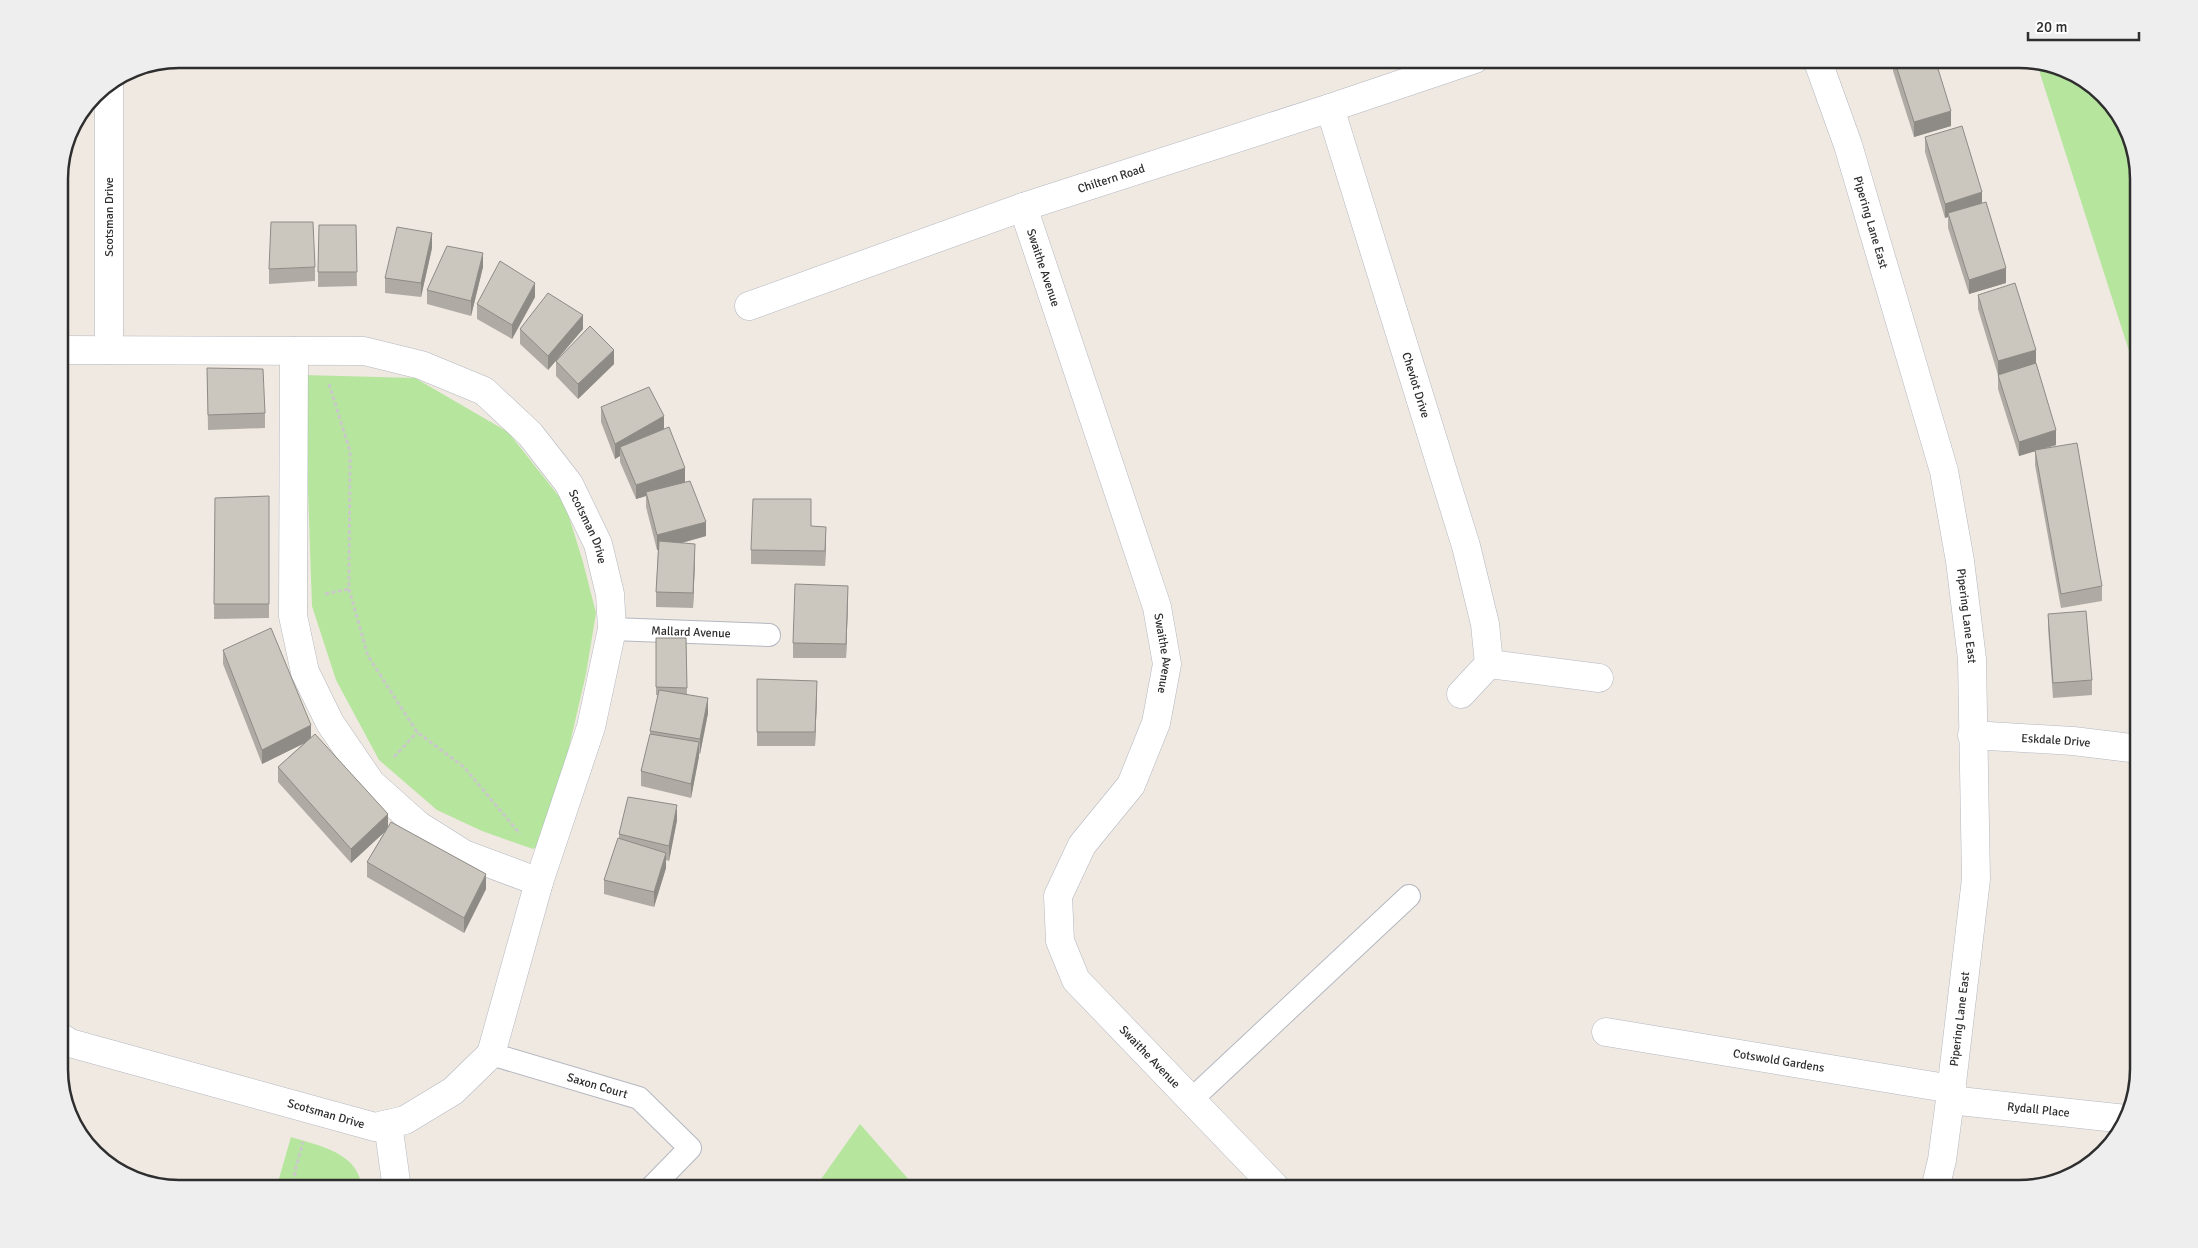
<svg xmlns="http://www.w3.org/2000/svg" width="2198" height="1248" font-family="Signika,sans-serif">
<rect width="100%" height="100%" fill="#efe9e1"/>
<g fill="#b6e59e">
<polygon points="2037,64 2079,75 2123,119 2139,171 2139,382"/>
<polygon points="304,375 415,378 508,432 565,504 583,562 596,613 586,674 564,769 538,846 533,849 482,831 437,810 379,760 336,680 312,606"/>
<polygon points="860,1124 917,1189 814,1189"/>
<path d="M 291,1137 C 319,1146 359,1152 362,1189 L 276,1189 Z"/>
</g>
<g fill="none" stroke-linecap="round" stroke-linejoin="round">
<defs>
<g id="service">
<path id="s1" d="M 612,629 L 769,635"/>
<path id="s2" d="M 491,1054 L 639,1098 L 690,1148 L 650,1189"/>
<polyline points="1191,1100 1409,896"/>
</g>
<g id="minor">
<path id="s3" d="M 1817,59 L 1848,145 L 1944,471 L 1960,561 L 1972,659 L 1976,879 L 1950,1100 L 1942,1160 L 1935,1189"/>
<path id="s4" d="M 1330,108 L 1466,546 L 1485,624 L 1489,664"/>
<path id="s5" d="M 1023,207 L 1157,607 L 1167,664 L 1156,723 L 1131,785 L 1082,845 L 1058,896 L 1060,941 L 1076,980 L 1277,1189"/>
<path id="s6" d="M 749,306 L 1023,207 L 1330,108 L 1475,59"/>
<path id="s7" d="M 59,350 L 364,351 L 421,365 L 484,391 L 530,434 L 569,484 L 598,544 L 610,594 L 612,629 L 591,727 L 539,882 L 491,1054 L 453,1091 L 405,1120 L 375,1127 L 70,1043 L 59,1036"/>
<polyline points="109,350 109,84"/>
<polyline points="294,351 293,616 305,672 330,723 371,783 418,825 464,854 539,882"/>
<polyline points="1461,694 1489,664 1599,678"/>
<path id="s8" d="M 1972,735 L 2073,741 L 2139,749"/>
<path id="s9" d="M 1606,1032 L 1952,1089"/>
<path id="s10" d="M 1950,1100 L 2126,1119"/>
<polyline points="388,1124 397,1189"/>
</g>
</defs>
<use href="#service" stroke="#b4b7c1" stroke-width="24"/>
<use href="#minor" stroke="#b4b7c1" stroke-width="29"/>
<g stroke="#c9c9c9" stroke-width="3" stroke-dasharray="4 2.5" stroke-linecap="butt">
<polyline points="329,384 350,451 349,589 368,656 417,732 464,767 520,834"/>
<polyline points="325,594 349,589"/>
<polyline points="394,757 417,732"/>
<polyline points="294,1189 295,1171 303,1142"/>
</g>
<use href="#service" stroke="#fff" stroke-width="22"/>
<use href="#minor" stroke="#fff" stroke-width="28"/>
</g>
<g fill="#afaba4">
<polygon points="1893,59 1935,59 1951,126 1914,137 1893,71"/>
<polygon points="1925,137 1982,203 2006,283 1969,294 1948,228 1948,217 1945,218 1925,152"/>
<polygon points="356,225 357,286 318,287 318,272"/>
<polygon points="432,248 421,297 385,293 385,278"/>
<polygon points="315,267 315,281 269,284 269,269"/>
<polygon points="483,267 471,316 427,304 427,290"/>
<polygon points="1978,295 2036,364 2056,445 2042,449 2102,586 2102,601 2061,608 2035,465 2035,451 2019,456 1998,389 1998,375 1978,309"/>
<polygon points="535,297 512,339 477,319 477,304"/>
<polygon points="520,329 583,329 548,370 520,344"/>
<polygon points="556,361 614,364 578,399 556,376"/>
<polygon points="207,368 265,413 265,428 208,430"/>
<polygon points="601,407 664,429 706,536 681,543 695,559 693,608 656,607 656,592 658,550 657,550 646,507 646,496 636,499 620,462 620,456 615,459 601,422"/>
<polygon points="269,496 269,618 214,619 215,498"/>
<polygon points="811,526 826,541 825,566 751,564 751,550"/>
<polygon points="848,600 846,658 793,658 793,643"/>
<polygon points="2048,614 2092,680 2092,695 2053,698 2048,628"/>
<polygon points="656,638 686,638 687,694 708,713 700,754 699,754 691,798 641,786 641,771 650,735 650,731 658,695 656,695"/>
<polygon points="223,650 311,737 388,827 486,889 464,933 367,877 367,862 385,831 351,863 278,782 278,767 304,743 262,764 223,664"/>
<polygon points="757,679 817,696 815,746 757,746"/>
<polygon points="677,820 669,861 666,860 666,868 654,907 604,894 604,880 619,838 619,834"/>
</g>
<g fill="#8e8b86">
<polygon points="1951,111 1951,126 1914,137 1914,122"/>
<polygon points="1982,192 1982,207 1948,213 1948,217 1945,218 1945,204"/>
<polygon points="432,233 432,248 421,297 421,283"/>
<polygon points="483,253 483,267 471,316 471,301"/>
<polygon points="2006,268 2006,283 1969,294 1969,280"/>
<polygon points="535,283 535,297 512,339 512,325"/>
<polygon points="583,315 583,329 548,370 548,356"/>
<polygon points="614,350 614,364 578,399 578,384"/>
<polygon points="2036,350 2036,364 1998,376 1998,361"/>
<polygon points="664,416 664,431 620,447 620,456 615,459 615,444"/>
<polygon points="2056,430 2056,445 2019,456 2019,442"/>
<polygon points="685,468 685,483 646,492 646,496 636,499 636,485"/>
<polygon points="706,522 706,536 657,550 657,535"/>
<polygon points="826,527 826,541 825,566 825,551"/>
<polygon points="695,544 695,559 693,608 693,593"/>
<polygon points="848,586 848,600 846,658 846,644"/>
<polygon points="817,681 817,696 815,746 815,732"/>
<polygon points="708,698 708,713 700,754 700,739"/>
<polygon points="311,725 311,740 262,764 262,750"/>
<polygon points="699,742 699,757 691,798 691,784"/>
<polygon points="677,805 677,820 669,861 669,846"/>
<polygon points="388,814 388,829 351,863 351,849"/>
<polygon points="666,853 666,868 654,907 654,892"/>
<polygon points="486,874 486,889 464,933 464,918"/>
</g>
<g fill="#cbc7bf" stroke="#8e8b86">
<polygon points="1894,59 1935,59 1951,111 1914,122"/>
<polygon points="1962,126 1982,192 1945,204 1925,137"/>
<polygon points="1986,202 2006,268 1969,280 1948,213"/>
<polygon points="271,222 313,222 315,267 269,269"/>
<polygon points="319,225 356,225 357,272 318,272"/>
<polygon points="397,227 432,233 421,283 385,278"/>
<polygon points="447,246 483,253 471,301 427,290"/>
<polygon points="500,261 535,283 512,325 477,304"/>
<polygon points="2015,283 2036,350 1998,361 1978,295"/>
<polygon points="548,293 583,315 548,356 520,329"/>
<polygon points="590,326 614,350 578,384 556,361"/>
<polygon points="2036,363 2056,430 2019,442 1998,375"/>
<polygon points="207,368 263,369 265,413 208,415"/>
<polygon points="649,387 664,416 615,444 601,407"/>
<polygon points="669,427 685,468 636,485 620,447"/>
<polygon points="2077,443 2102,586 2061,594 2035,450"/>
<polygon points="690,481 706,522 657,535 646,492"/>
<polygon points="269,496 269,604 214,604 215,498"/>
<polygon points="753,499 811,499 811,526 826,527 825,551 751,550"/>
<polygon points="659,541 695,544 693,593 656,592"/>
<polygon points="795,584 848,586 846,644 793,643"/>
<polygon points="2086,611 2092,680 2053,683 2048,614"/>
<polygon points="271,628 311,725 262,750 223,650"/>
<polygon points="656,638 686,638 687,688 656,687"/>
<polygon points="757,679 817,681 815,732 757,732"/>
<polygon points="659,690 708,698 700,739 650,731"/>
<polygon points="315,734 388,814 351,849 278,767"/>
<polygon points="650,734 699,742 691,784 641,771"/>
<polygon points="628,797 677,805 669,846 619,834"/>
<polygon points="391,822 486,874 464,918 367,862"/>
<polygon points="618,838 666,853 654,892 604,880"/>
</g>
<g text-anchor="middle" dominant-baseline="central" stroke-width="4.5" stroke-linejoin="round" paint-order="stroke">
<g font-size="12" fill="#2e2e2e" stroke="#fff">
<text stroke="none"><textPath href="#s6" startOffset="384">Chiltern Road</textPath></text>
<text transform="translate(109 217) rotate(-90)">Scotsman Drive</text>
<text stroke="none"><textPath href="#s3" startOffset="172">Pipering Lane East</textPath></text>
<text stroke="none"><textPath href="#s5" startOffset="64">Swaithe Avenue</textPath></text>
<text stroke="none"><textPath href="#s4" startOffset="290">Cheviot Drive</textPath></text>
<text stroke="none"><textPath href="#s7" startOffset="605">Scotsman Drive</textPath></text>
<text stroke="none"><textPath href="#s3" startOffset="578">Pipering Lane East</textPath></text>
<text stroke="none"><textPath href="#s1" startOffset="79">Mallard Avenue</textPath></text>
<text stroke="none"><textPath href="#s5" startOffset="469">Swaithe Avenue</textPath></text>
<text stroke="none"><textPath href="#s8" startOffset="84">Eskdale Drive</textPath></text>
<text transform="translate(1960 1019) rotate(-83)">Pipering Lane East</text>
<text stroke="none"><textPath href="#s5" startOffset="934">Swaithe Avenue</textPath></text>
<text stroke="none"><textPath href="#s9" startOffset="175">Cotswold Gardens</textPath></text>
<text stroke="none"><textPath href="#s2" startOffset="111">Saxon Court</textPath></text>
<text stroke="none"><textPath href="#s10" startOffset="89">Rydall Place</textPath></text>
<text transform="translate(326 1114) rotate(16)">Scotsman Drive</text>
</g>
</g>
<path d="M0 0H2198V1248H0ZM179 68H2019A111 111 0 0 1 2130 179V1069A111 111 0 0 1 2019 1180H179A111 111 0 0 1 68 1069V179A111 111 0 0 1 179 68Z" fill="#eee" fill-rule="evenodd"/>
<path fill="none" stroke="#2e2e2e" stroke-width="2.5" d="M179 68H2019A111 111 0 0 1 2130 179V1069A111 111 0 0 1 2019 1180H179A111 111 0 0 1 68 1069V179A111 111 0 0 1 179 68Z"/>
<path d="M2028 32v8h111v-8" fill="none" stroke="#2e2e2e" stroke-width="2.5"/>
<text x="2036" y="32" font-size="15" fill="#2e2e2e" stroke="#ffffff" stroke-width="4" paint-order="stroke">20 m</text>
</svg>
